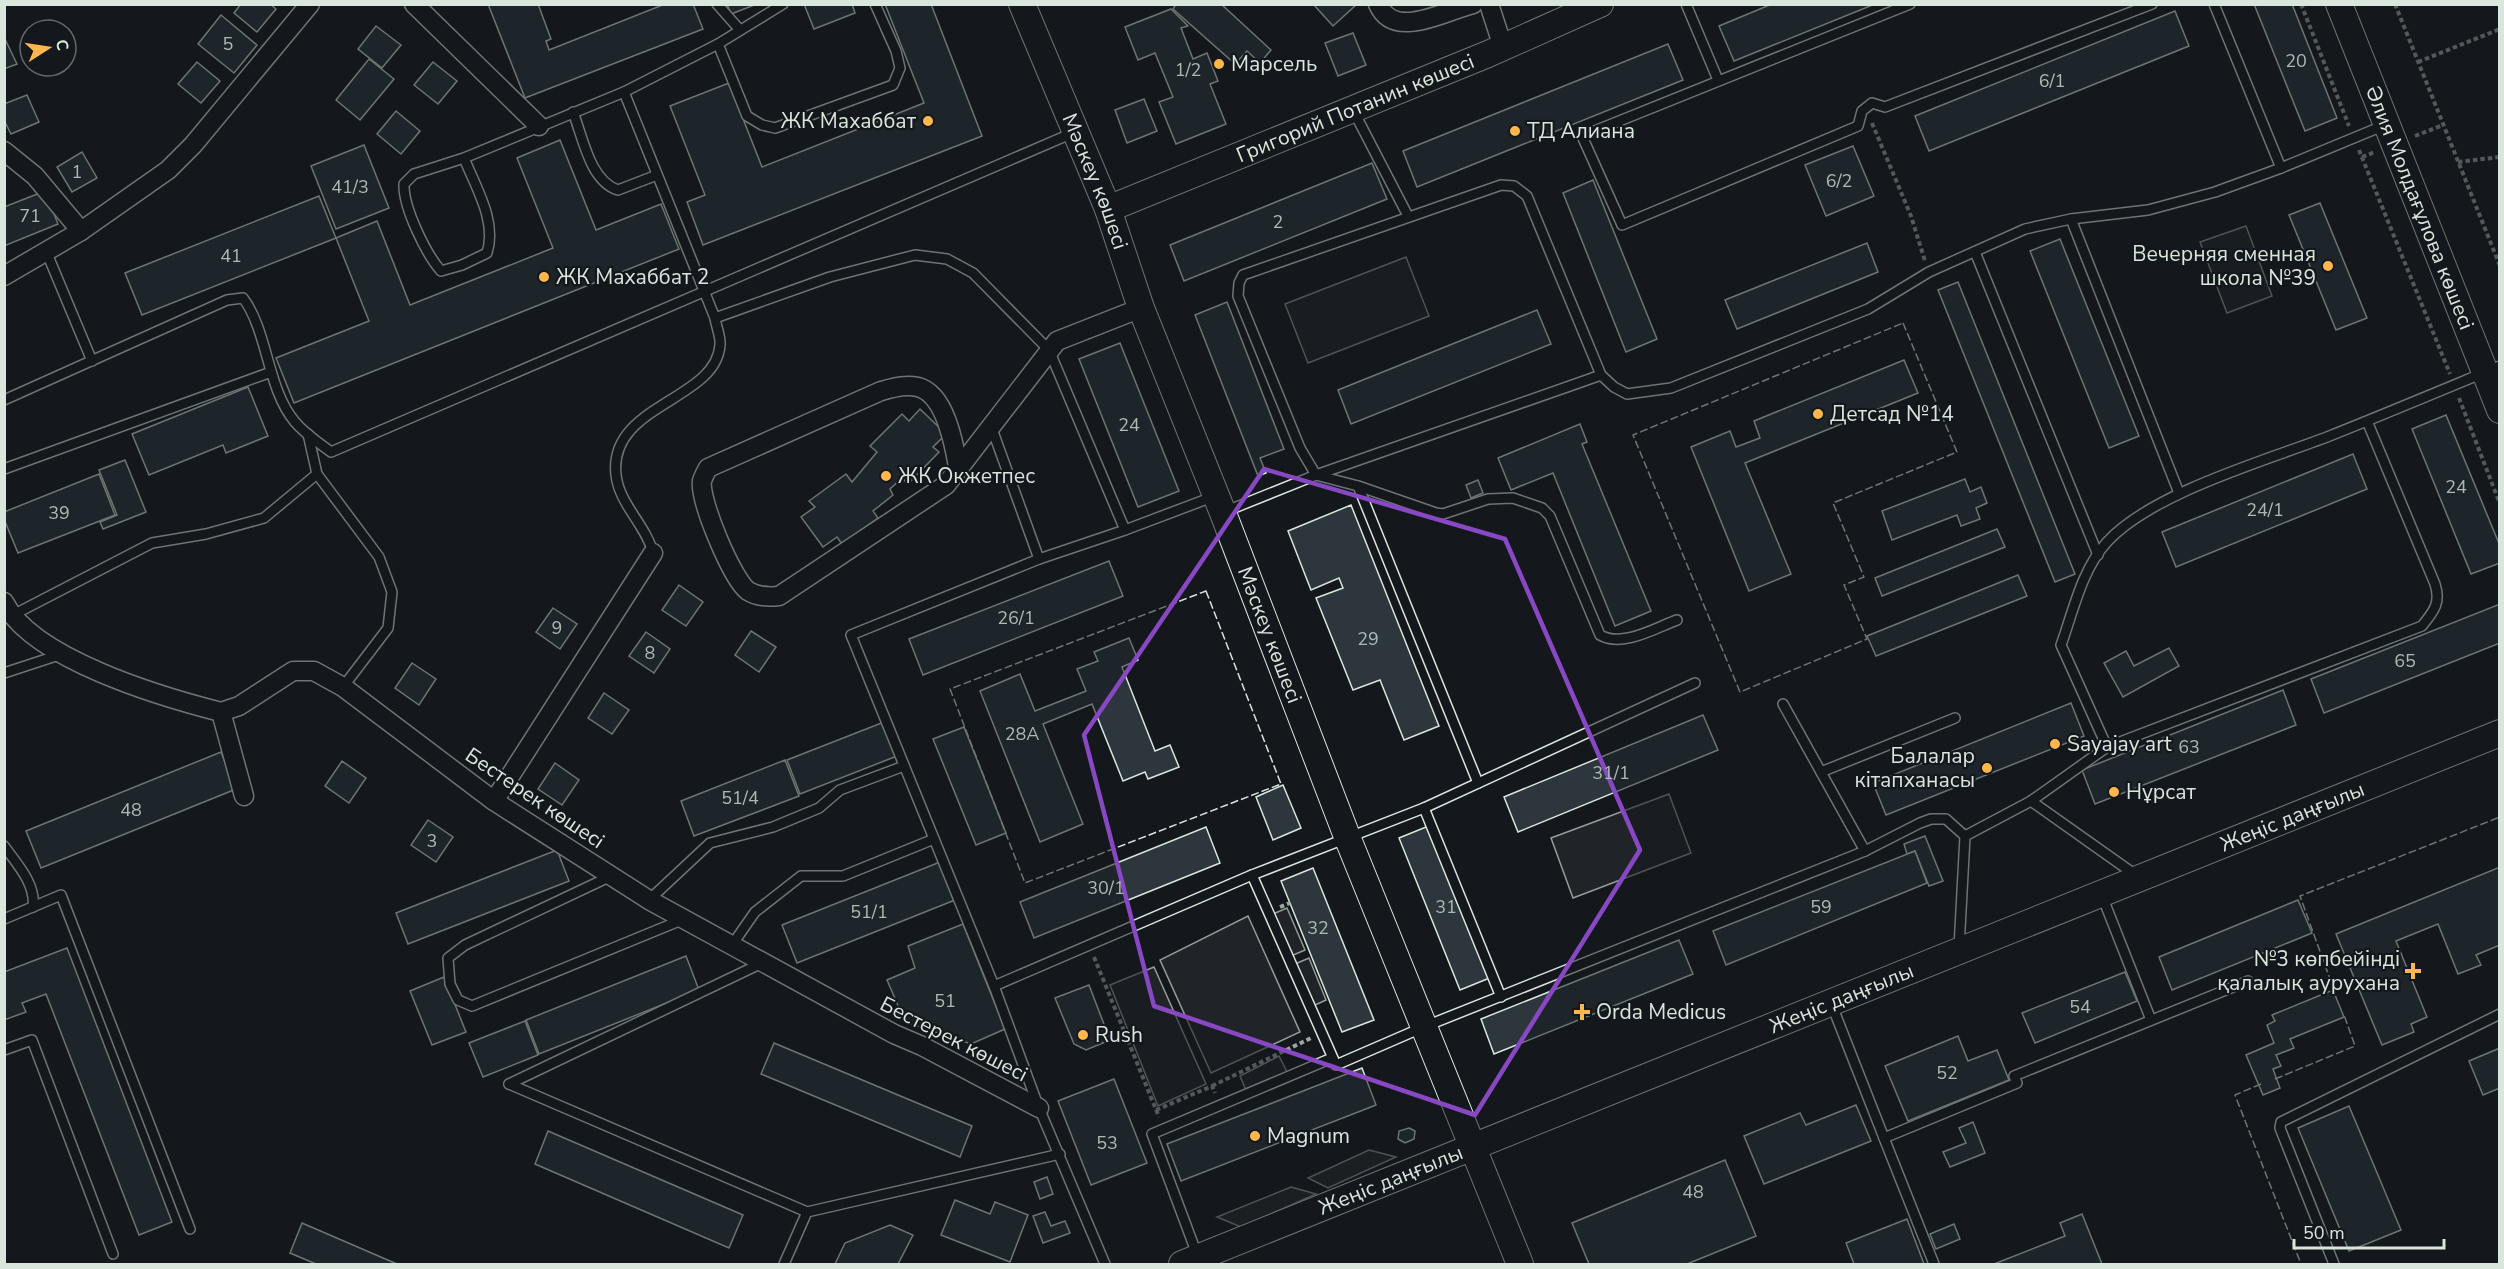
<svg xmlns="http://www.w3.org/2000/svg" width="2504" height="1269" font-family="'Nunito Sans',sans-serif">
<rect width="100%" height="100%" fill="#14181c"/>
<g fill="#202428" stroke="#939e99" stroke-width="1.5">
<polygon points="2246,226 2272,296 2227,313 2200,242"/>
<polygon points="1406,257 1429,316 1308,363 1285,304"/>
<polygon points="1669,794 1691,853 1573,898 1551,838"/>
<polygon points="1287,908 1305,950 1291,956 1273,914"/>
<polygon points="1248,916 1300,1032 1211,1073 1160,960"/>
<polygon points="1309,958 1326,1000 1313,1006 1295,964"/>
<polygon points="1154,967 1206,1084 1158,1106 1110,985"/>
<polygon points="1279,1056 1287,1072 1246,1090 1240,1076"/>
</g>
<g fill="#24282b" stroke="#939e99" stroke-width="1.5">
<polygon points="1369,1150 1396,1157 1328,1188 1308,1178"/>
<polygon points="1291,1187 1316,1194 1241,1227 1217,1217"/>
</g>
<g fill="#2c363c" stroke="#d8e6dc" stroke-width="1.5">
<polygon points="241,4 270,4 276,9 257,32 234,13"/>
<polygon points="488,4 538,4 551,39 546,41 549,50 665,4 693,4 703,29 525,98"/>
<polygon points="727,4 757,4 731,14"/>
<polygon points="804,4 852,4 855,13 814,29"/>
<polygon points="885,4 931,4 982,136 703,245 687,202 705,195 670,106 729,83 762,167 924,103"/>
<polygon points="1176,4 1221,4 1271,50 1260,63 1247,51 1235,64 1173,9"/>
<polygon points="1313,4 1357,4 1333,26"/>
<polygon points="1772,4 1875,4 1734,61 1719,26"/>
<polygon points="2254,4 2292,4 2337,118 2305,131"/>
<polygon points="1171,9 1188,26 1181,28 1193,59 1207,53 1218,81 1210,84 1226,124 1176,144 1159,102 1173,97 1155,53 1138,60 1125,27"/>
<polygon points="2175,11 2189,46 1929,151 1915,116"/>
<polygon points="221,15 257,45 234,73 198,44"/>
<polygon points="376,26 401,45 382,68 358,49"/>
<polygon points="1353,33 1366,65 1338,76 1325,43"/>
<polygon points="4,37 17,64 4,69"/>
<polygon points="1668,44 1683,80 1417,187 1403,151"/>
<polygon points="369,59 394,79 360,120 336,100"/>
<polygon points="197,62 220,81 201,103 178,84"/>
<polygon points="433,62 457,81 438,104 414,85"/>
<polygon points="27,95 39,122 11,134 4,120 4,104"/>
<polygon points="1144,99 1157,131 1127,143 1115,110"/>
<polygon points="396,111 420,131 401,154 377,134"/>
<polygon points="560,140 596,230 661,204 679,249 294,403 276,358 369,321 336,238 377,221 410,305 553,248 517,158"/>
<polygon points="364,145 389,208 336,229 311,166"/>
<polygon points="1853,146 1874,196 1826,216 1805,165"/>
<polygon points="82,152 97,178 72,192 57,167"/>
<polygon points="1372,163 1387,199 1184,281 1170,245"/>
<polygon points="1593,180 1657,339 1626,352 1563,193"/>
<polygon points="45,191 58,224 4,246 4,207"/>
<polygon points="319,196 336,238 142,315 125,273"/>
<polygon points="2320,203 2367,318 2336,330 2289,215"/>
<polygon points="2060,239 2139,436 2109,448 2030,251"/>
<polygon points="1867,243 1878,272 1737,329 1725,300"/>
<polygon points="1958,282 2075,574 2055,582 1938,290"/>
<polygon points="1227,302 1284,449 1260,458 1266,473 1258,476 1195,315"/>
<polygon points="1537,310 1551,344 1351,424 1338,390"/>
<polygon points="1120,343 1179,491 1138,507 1079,359"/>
<polygon points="1904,360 1918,393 1745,463 1791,574 1749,591 1691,447 1730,431 1736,447 1760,438 1754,421"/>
<polygon points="248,387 268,436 226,453 223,445 149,475 132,434"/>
<polygon points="920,409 946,434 933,447 939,452 908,484 902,478 890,489 893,495 873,511 878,518 842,544 837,537 823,547 801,517 815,507 809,501 846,474 852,482 877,452 870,446 902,414 909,421"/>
<polygon points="2446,415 2500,546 2500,563 2471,574 2412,429"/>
<polygon points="1580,424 1587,442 1582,444 1651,611 1615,626 1553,473 1511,490 1498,458"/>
<polygon points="2353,454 2367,489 2176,567 2162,532"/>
<polygon points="125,460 146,512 103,529 100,522 117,515 99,470"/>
<polygon points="99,474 115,515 18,553 4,519 4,512"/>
<polygon points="1965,479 1970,492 1981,487 1987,503 1976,508 1980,519 1961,526 1957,515 1892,540 1882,511"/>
<polygon points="1478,480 1483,493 1471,498 1466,485"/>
<polygon points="1351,505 1439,726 1404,740 1380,680 1353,690 1316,598 1343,588 1339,578 1311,590 1288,531"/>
<polygon points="1997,529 2005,547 1882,596 1875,578"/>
<polygon points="1109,561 1123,596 923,675 909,639"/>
<polygon points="2018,575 2027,596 1876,656 1867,636"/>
<polygon points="679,585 703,602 686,626 662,610"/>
<polygon points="2500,604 2500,643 2324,713 2311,679"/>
<polygon points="553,608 577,624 560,649 536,632"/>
<polygon points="751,631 776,647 759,672 735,655"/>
<polygon points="646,632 670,649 654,673 629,656"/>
<polygon points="1129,638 1138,660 1122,667 1155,751 1170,745 1179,767 1148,779 1145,772 1123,781 1092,704 1043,724 1083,824 1040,842 980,691 1020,674 1035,711 1086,691 1077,669 1098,661 1094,652"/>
<polygon points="2169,648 2179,666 2123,697 2104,663 2126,651 2134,666"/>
<polygon points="412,663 436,679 419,705 395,688"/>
<polygon points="2283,690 2296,725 2095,804 2082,770"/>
<polygon points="604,693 629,710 612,734 588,718"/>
<polygon points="2071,703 2084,736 1886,815 1873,783"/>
<polygon points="1703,715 1718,750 1518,832 1504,797"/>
<polygon points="884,722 897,756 800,794 787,760"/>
<polygon points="964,727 1006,833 976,845 933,739"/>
<polygon points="221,752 236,789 41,868 26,831"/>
<polygon points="785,760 799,796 694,836 681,801"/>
<polygon points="342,761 366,778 349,803 325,786"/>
<polygon points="555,763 579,780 562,805 538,789"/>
<polygon points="1283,785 1301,828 1273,840 1256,797"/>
<polygon points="428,820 453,837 436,862 411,845"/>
<polygon points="1431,825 1492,977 1460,990 1399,838"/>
<polygon points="1206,827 1220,863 1034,938 1020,902"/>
<polygon points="1925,836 1943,881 1929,886 1915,851 1907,854 1904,844"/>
<polygon points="557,850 569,881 408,944 396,913"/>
<polygon points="1915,851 1927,883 1726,965 1713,931"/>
<polygon points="940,862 955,900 797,963 782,925"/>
<polygon points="2500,867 2500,945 2476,955 2481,965 2458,974 2438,924 2396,941 2427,1017 2411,1024 2414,1032 2382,1045 2336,934"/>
<polygon points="1313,868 1374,1020 1342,1032 1281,881"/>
<polygon points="2298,900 2312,933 2172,990 2159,957"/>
<polygon points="963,924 1005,1029 971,1044 905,1022 887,980 915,968 908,946"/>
<polygon points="1679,940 1693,974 1494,1054 1481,1019"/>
<polygon points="67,948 172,1222 139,1235 46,994 22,1003 26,1012 4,1020 4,972"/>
<polygon points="686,956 699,990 539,1054 526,1020"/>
<polygon points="2125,972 2137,1001 2035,1043 2022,1013"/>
<polygon points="444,977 466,1032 432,1045 410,991"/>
<polygon points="1089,985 1110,1040 1086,1050 1074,1044 1055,998"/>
<polygon points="2333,990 2344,1017 2290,1039 2294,1048 2276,1055 2281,1066 2273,1069 2280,1088 2263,1095 2246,1055 2274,1043 2267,1025 2275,1021 2272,1015"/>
<polygon points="525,1021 538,1055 483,1077 469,1043"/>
<polygon points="1958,1036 1968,1061 1997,1050 2009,1080 1908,1121 1885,1066"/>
<polygon points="774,1043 972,1126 960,1157 761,1074"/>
<polygon points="2500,1048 2500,1088 2483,1095 2469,1061"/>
<polygon points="1362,1068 1376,1105 1181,1181 1167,1144"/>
<polygon points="1114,1079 1147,1163 1091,1185 1058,1101"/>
<polygon points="1856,1105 1871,1141 1764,1184 1744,1136 1800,1113 1806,1125"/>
<polygon points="2349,1106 2401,1230 2349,1251 2298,1128"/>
<polygon points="1973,1122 1985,1153 1950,1167 1943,1152 1966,1143 1959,1128"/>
<polygon points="1409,1128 1415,1131 1414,1139 1405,1143 1398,1139 1399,1131"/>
<polygon points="548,1131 743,1215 729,1248 535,1164"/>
<polygon points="1725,1160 1756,1236 1687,1264 1589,1264 1572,1223"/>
<polygon points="1047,1177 1053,1194 1040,1199 1034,1182"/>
<polygon points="955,1200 990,1214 995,1202 1028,1215 1010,1262 941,1235"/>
<polygon points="1045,1212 1051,1226 1065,1221 1070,1233 1043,1243 1033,1216"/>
<polygon points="2082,1214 2102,1264 1994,1264 2065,1236 2060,1223"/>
<polygon points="1907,1219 1924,1264 1854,1264 1846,1243"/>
<polygon points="302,1223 397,1264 316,1264 290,1253"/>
<polygon points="1954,1224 1960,1239 1936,1249 1930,1234"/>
<polygon points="890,1225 913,1235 898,1264 835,1264 845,1243"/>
</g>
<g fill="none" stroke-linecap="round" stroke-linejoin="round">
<defs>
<g id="lane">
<polyline points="717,4 740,30"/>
<polyline points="1686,4 1718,80"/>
<polyline points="1910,4 1582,136 1622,225 1858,126 1862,111 1872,103 1885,107 2152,4"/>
<polyline points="2214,4 2281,168 2385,125"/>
<polyline points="718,44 747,116 762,125 775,128 893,85 900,68 896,51 875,4"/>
<path d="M 573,112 C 583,138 590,181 618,190 L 657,175"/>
<polyline points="1354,112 1408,216"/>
<path d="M 464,158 C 476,188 497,221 487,253 L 462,265 L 441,271 C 426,254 403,207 404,184 L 414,174 L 464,158 L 624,92"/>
<polyline points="2071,219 2179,493"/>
<polyline points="46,251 92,361"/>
<polyline points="1975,252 2098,555"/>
<polyline points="715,318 830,277 915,255 947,259 973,273 1049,350 1125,530 1039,559 851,635 994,986 1039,1108 1105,1264"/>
<polyline points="1601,375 1316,475 1300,448 1238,296 1239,283 1243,275 1501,185 1514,186 1527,196 1601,375 1614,387 1627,394 1671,388 1868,309 1929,272 2025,229 2071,219 2148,210 2215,192 2281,168"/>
<path d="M 4,400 L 227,300 L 243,298 C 268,331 267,389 295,422 C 305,434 319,443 331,452 L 1075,132"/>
<path d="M 2367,421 L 2435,584 C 2441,603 2434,611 2422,626 L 2107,747 L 2061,645 C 2073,612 2082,569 2107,542 C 2152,493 2264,461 2327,437 C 2385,414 2442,390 2500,366"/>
<polyline points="991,426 1039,559"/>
<polyline points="308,434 317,474 379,557 392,592 388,628 343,687"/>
<polyline points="4,469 271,372"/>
<path d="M 1358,486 L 1436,513 L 1443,514 L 1488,499 L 1513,498 L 1542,508 L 1550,516 L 1600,635 C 1622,648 1655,628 1677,620"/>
<polyline points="1224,512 1316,475 1358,486 1478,783"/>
<polyline points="1125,530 1215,496"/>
<path d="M 653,553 C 646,525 619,504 616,475 C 608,404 716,401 720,345 C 721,337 716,326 715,318 L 624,92 L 718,44 L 783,4"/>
<polyline points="11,616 152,543 206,534 264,518 317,474"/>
<polyline points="4,673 62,654"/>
<polyline points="1783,704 1865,851"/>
<polyline points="1821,772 1955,718"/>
<polyline points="2031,801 2137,876"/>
<polyline points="1424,808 1501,997"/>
<path d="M 4,846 C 17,864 36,884 33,907"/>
<polyline points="1252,875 1336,1065 1426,1026 1865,851 1920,823 1931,819 1946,819 1965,836 2031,801 2107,747"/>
<polyline points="611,876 465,945 448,958 450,984 458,1000 472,1006 684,919"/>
<polyline points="2102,896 2151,1020"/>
<polyline points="649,900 710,843 773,827 819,808 840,790 904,766"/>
<polyline points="4,919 61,895 190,1229"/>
<polyline points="732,945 755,912 801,876 843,876 934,839"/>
<polyline points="1959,948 1965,836"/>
<polyline points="994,986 1252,875 1424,808 1695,683"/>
<polyline points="1831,1003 1884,1138 2017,1083 2014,1076 2248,981"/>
<polyline points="4,1050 32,1040 113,1254"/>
<polyline points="509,1084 807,1212"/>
<polyline points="509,1084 762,963"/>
<polyline points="1884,1138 1934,1264"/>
<polyline points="1198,1257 1152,1134 1332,1058"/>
<polyline points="784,1264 807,1212 1060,1154"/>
<polyline points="2334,1264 2280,1128 2281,1122 2500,1014"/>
</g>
<g id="street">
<polyline points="414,4 539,126"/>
<path d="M 1378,4 C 1394,41 1444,11 1473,4"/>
<polyline points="1489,4 1503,47"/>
<polyline points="4,151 35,176 81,231"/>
<polyline points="4,276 81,231 168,170 193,145 310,4"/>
<path d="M 958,467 C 954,443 945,394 918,387 C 905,384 893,388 881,391 L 708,468 C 706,472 703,477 702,481 C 699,500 732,579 748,591 C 758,597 768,597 779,596 L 946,485 L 1057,341 L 1141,308"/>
<path d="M 4,602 C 32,659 162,697 221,712 L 239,706 L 293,671 L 314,671 L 343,687 L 494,801 L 649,900 L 894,1034 L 922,1046 L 1039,1108"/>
<polyline points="221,712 244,796"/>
<polyline points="494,801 653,553"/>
</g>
<g id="secondary">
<path id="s1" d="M 1022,4 L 1108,209 L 1141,308 L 1223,513 L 1348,839 L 1520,1264"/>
<path id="s2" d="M 2339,4 L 2500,410"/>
<path id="s3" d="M 1108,209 L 1488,54 L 1600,4"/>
<path id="s4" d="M 1182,1264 L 2500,733"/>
</g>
</defs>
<use href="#lane" stroke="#d8e6dc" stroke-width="12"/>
<use href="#street" stroke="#d8e6dc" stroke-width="21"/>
<use href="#secondary" stroke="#d8e6dc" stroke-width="28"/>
<g stroke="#9da8a2" stroke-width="4" stroke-dasharray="4.5 3" stroke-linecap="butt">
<polyline points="2301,4 2349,126"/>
<polyline points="2395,4 2500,266"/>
<polyline points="2418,62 2500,29"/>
<polyline points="1872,123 1911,216 1925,261"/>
<polyline points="2415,136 2443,125"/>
<polyline points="2359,150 2450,374"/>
<polyline points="2362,157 2375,152"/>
<polyline points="2458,162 2500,157"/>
<polyline points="2459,398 2500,504"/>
<polyline points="1280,907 1290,903"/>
<polyline points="1094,957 1159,1117"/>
<polyline points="1212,1086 1311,1038"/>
<polyline points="1156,1110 1212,1086 1215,1093"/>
</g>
<use href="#lane" stroke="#14181c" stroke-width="9"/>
<use href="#street" stroke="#14181c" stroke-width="18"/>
<use href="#secondary" stroke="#14181c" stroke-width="26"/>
<g stroke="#d8e6dc" stroke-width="1.5" stroke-dasharray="8 3" stroke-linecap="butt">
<polygon points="1903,323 1957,452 1833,503 1864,577 1844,585 1867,639 1740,692 1633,435"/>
<polygon points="1206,591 1281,784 1025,883 950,689"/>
<polyline points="2335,993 2300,896 2500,817"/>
<polyline points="2275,1079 2355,1046 2344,1015"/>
<polyline points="2261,1084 2235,1095 2301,1264"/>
</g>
</g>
<path d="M0 0H2504V1269H0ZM 1264,469 L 1505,539 L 1640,850 L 1475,1115 L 1154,1006 L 1084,735 Z" fill="#14181c" fill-opacity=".55" fill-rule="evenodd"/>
<path fill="none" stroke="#8948c3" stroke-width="4.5" stroke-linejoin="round" d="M 1264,469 L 1505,539 L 1640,850 L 1475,1115 L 1154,1006 L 1084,735 Z"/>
<g fill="#ffb74d" stroke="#14181c" stroke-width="2">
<circle cx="1219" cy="64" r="6"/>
<circle cx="928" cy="121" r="6"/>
<circle cx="1515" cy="131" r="6"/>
<circle cx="2328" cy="266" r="6"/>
<circle cx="544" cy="277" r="6"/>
<circle cx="1818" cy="414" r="6"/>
<circle cx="886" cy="476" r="6"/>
<circle cx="2055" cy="744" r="6"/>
<circle cx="1987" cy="768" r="6"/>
<circle cx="2114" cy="792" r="6"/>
<path d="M2410 962h6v6h6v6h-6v6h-6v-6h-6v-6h6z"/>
<path d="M1579 1003h6v6h6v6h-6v6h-6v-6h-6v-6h6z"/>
<circle cx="1083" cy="1035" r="6"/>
<circle cx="1255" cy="1136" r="6"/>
</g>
<g text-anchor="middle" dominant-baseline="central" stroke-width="4.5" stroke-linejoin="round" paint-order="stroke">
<g font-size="18" fill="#adbab4">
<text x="228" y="44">5</text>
<text x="2296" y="61">20</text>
<text x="1188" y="70">1/2</text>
<text x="2052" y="81">6/1</text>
<text x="77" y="172">1</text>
<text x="1839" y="181">6/2</text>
<text x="350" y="187">41/3</text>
<text x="30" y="216">71</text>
<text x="1278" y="222">2</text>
<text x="231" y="256">41</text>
<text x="1129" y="425">24</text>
<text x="2456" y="487">24</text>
<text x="2265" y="510">24/1</text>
<text x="59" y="513">39</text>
<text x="1016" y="618">26/1</text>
<text x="557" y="628">9</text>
<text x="1368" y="639">29</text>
<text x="650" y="653">8</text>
<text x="2405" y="661">65</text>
<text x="1022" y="734">28А</text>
<text x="2189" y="747">63</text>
<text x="1611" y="773">31/1</text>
<text x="740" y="798">51/4</text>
<text x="131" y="810">48</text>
<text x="432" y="841">3</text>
<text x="1106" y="888">30/1</text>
<text x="1446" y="907">31</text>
<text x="1821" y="907">59</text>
<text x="869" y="912">51/1</text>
<text x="1318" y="928">32</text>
<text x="945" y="1001">51</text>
<text x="2080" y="1007">54</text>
<text x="1947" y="1073">52</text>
<text x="1107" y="1143">53</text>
<text x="1693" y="1192">48</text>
</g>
<g font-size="21" fill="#d8e6dc" stroke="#14181c" text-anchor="start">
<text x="1231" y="64">Марсель</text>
<text x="916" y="121" text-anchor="end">ЖК Махаббат</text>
<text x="1527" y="131">ТД Алиана</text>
<text x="2316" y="254" text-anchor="end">Вечерняя сменная<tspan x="2316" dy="24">школа №39</tspan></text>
<text x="556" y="277">ЖК Махаббат 2</text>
<text x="1830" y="414">Детсад №14</text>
<text x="898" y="476">ЖК Окжетпес</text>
<text x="2067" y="744">Sayajay аrt</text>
<text x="1975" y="756" text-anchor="end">Балалар<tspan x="1975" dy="24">кітапханасы</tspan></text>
<text x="2126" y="792">Нұрсат</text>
<text x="2400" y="959" text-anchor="end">№3 көпбейінді<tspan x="2400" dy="24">қалалық аурухана</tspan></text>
<text x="1596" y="1012">Orda Medicus</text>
<text x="1095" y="1035">Rush</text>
<text x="1267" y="1136">Magnum</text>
</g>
<g font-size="21" fill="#d8e6dc" stroke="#14181c">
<text stroke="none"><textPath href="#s3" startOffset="267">Григорий Потанин көшесі</textPath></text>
<text stroke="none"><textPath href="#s1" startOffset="192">Мәскеу көшесі</textPath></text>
<text stroke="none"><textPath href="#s2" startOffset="219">Әлия Молдағұлова көшесі</textPath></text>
<text stroke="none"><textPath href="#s1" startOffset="678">Мәскеу көшесі</textPath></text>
<text transform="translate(535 798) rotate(34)">Бестерек көшесі</text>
<text stroke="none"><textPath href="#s4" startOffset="1197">Жеңіс даңғылы</textPath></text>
<text stroke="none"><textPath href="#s4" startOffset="711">Жеңіс даңғылы</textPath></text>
<text transform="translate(954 1039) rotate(27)">Бестерек көшесі</text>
<text stroke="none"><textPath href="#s4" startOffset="225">Жеңіс даңғылы</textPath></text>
</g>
</g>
<rect width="2504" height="1269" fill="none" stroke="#d8e6dc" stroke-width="12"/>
<g transform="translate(48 48) rotate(78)"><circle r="28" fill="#14181c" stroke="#626a69" stroke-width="1.5"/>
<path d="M0-4.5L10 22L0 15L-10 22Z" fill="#ffb74d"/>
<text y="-9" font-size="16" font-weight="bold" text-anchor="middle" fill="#d8e6dc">С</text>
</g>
<path d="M2294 1239v9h150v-9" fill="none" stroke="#d8e6dc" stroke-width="3"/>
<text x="2303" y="1239" font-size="18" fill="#d8e6dc" stroke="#14181c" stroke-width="4.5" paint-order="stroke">50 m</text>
</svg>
